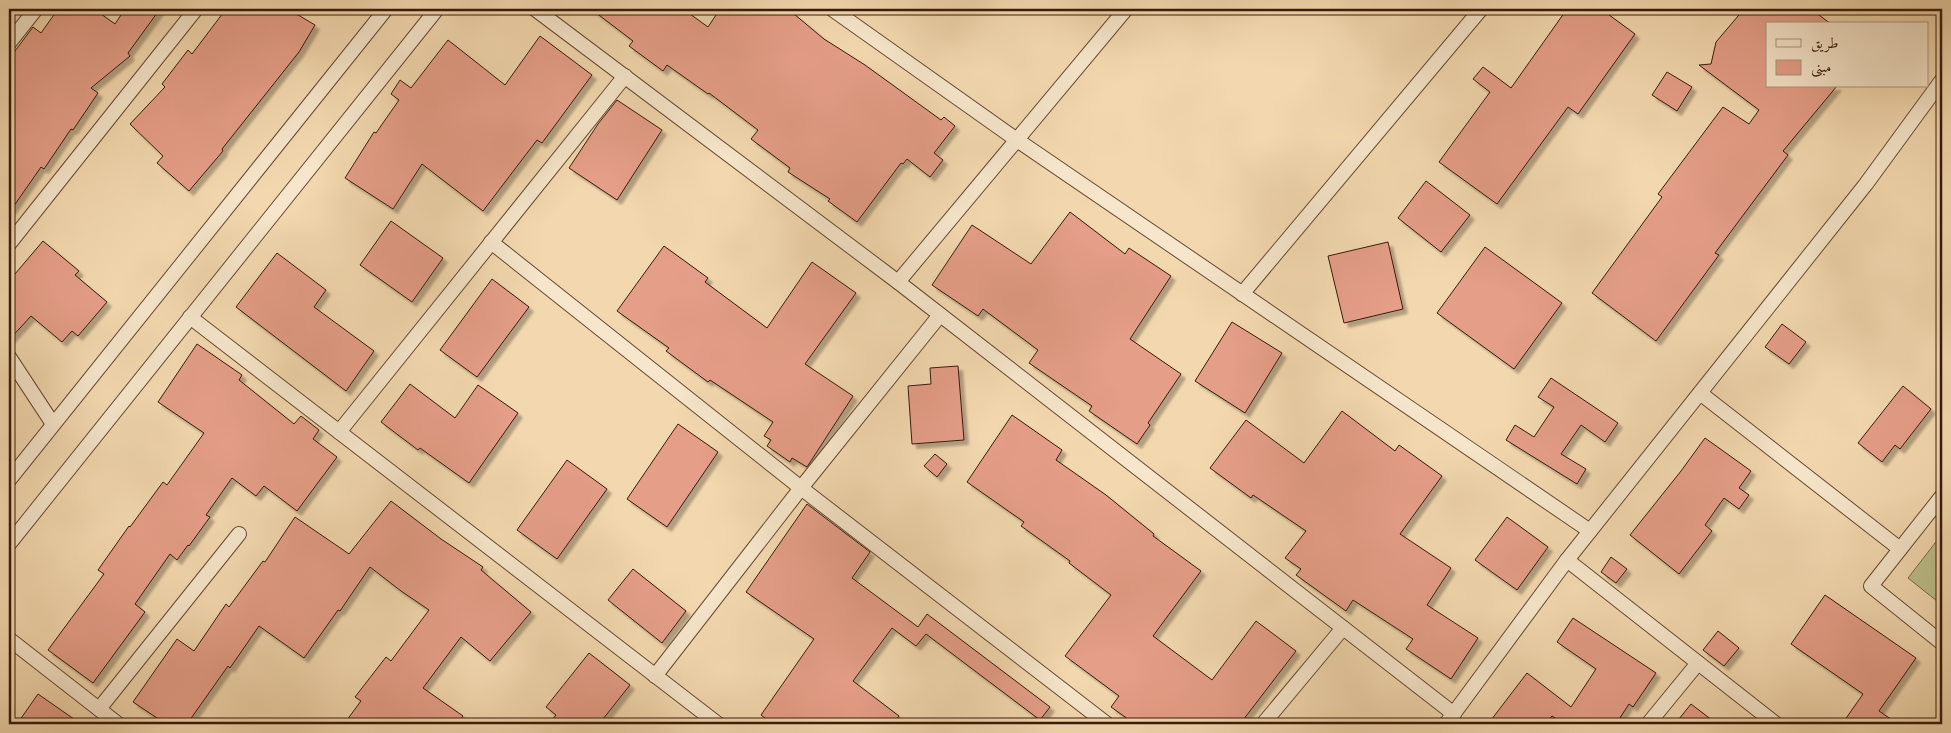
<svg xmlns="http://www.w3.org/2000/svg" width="1951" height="733" font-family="'Libre Caslon Text',Amiri,serif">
<defs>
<filter id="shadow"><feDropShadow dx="4.5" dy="4.5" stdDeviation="1" flood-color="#0004"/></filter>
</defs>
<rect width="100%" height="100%" fill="#f3d8af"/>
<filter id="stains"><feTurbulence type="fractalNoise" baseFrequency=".004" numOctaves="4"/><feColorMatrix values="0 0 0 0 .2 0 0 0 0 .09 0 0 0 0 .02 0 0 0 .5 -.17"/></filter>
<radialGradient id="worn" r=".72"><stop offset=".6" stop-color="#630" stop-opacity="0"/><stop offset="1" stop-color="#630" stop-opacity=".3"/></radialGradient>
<polygon fill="#bdbe8a" stroke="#7a6c4a" points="1942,534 1942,605 1908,578"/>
<g fill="#e59e88" stroke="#381b0b" filter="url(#shadow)">
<polygon points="58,9 94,9 115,24 125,9 160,9 128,53 130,56 91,88 98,93 73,130 71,129 44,169 41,167 9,213 9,54 12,55 33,27 41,33"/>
<polygon points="226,9 288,9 315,25 299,52 222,149 223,151 189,191 157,163 163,156 130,124 165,87 162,84 188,50 192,54"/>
<polygon points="591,9 683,9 708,27 720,9 788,9 824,39 865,65 941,120 944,117 955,126 934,153 943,160 930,177 907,159 903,164 901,163 857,222 828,201 830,199 788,172 790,168 751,139 758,130 709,93 708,94 667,65 663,71 629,46 633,41"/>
<polygon points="1567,9 1601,9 1635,34 1578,114 1568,107 1497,204 1439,162 1490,92 1473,79 1483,67 1511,88"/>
<polygon points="1744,9 1811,9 1831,24 1767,24 1767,86 1837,86 1783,151 1788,155 1715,253 1719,255 1656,341 1592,293 1662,197 1658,194 1723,107 1749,124 1759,110 1699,65 1711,64 1716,42"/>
<polygon points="540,36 592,75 542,143 537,140 483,211 422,164 393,209 345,178 374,132 376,133 399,100 391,94 400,80 411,88 448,40 505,85"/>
<polygon points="1667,72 1692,87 1677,111 1652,95"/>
<polygon points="617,100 662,130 617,200 569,168 598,124"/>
<polygon points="1426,181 1470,215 1441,252 1398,218"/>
<polygon points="1070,212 1125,254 1129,248 1171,276 1130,339 1181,374 1148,423 1150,425 1137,444 1089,411 1092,406 1029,363 1038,350 983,309 978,316 932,285 972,225 1031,264"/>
<polygon points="391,221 443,258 412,302 360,265"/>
<polygon points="43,241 79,271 75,275 107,302 78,336 72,331 62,342 31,316 9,340 9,281"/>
<polygon points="1388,242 1403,309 1344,323 1328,256"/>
<polygon points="664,246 708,278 705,282 767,328 812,262 856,293 805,364 853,396 807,467 792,458 790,462 767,446 771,440 764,436 773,422 710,380 708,382 666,351 669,348 617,311"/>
<polygon points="1485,247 1562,303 1514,369 1437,313"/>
<polygon points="277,253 326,290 314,307 374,351 346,391 236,307"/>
<polygon points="492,279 529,307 477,377 440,350"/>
<polygon points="1232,322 1282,353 1245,413 1195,381"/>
<polygon points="1782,324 1806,342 1789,364 1765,347"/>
<polygon points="197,344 242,375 239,380 294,424 301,416 319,430 313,439 337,457 297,511 264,486 256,496 232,478 206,515 210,517 189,546 188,545 177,560 170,554 135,604 145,612 93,683 48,650 104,574 98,570 129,526 130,527 163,482 167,485 204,433 158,402"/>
<polygon points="958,366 964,440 912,444 908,386 931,384 930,368"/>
<polygon points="1551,378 1618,423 1605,442 1581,425 1561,454 1586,469 1577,484 1506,440 1515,425 1534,437 1554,407 1538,397"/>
<polygon points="410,384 455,418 478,385 518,413 469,483 420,448 418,450 381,422"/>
<polygon points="1903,386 1931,409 1900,449 1895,445 1882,462 1858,443"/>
<polygon points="1342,411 1395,451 1399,445 1442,476 1400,534 1451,568 1427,605 1478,638 1451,679 1406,649 1413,639 1353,600 1346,611 1296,575 1301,569 1285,558 1306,531 1253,495 1251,498 1210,468 1246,420 1304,463"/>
<polygon points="1012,415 1062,450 1056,460 1106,495 1154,534 1153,536 1201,571 1153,636 1212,680 1256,621 1296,651 1240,724 1135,724 1111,707 1119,696 1065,656 1111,595 1069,563 1070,561 1021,526 1024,522 967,482"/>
<polygon points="678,424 718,452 667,527 627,499"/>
<polygon points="1705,438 1751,471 1739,488 1749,495 1739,509 1724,498 1705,525 1712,531 1679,574 1630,535 1681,471"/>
<polygon points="935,454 947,464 937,477 924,466"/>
<polygon points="567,460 607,489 557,559 517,530"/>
<polygon points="391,501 441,539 483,567 481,570 531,612 490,661 461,637 423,688 463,716 457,724 344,724 361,701 355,697 386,657 391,661 429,610 401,591 370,567 340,611 338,610 304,658 259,626 230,668 228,666 187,724 166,724 133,702 177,639 194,651 226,604 229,607 263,561 265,562 295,517 349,554"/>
<polygon points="807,504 870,552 852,578 918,627 927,614 1050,707 1040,720 926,634 916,646 892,628 853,681 899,716 893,724 773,724 761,715 814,639 746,592"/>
<polygon points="1507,517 1548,547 1517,590 1475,560"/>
<polygon points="1611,557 1627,569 1616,583 1601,572"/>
<polygon points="633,569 686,611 662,643 608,600"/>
<polygon points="1825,595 1916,658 1879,711 1898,724 1842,724 1863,694 1791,644"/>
<polygon points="1573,618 1656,673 1633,707 1629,704 1616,724 1564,724 1552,716 1545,724 1488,724 1527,673 1571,707 1596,669 1557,642"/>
<polygon points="1718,631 1739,648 1724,666 1703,650"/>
<polygon points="589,653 630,685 599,724 549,724 556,715 546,707"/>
<polygon points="38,694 81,724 17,724"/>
<polygon points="1691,704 1717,724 1675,724"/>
</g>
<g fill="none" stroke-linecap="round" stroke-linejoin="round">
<defs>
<g id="street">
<polyline points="535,9 898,282 1454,714"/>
<polyline points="832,9 1017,140 1590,531"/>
<polyline points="9,43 36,9"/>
<polyline points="491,242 801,488 1107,724"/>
<polyline points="9,244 196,9"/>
<polyline points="898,282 1126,9"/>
<polyline points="1242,294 1481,9"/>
<polyline points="190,317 718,724"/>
<polyline points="9,357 53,424"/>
<polyline points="1700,393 1900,549"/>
<polyline points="339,432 625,76"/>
<polyline points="9,480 386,9"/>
<polyline points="1942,496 1871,586 1942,643"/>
<polyline points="9,544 437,9"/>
<polyline points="1567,560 1776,724"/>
<polyline points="9,639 118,724"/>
<polyline points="655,676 801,488 940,315"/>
<polyline points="99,709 239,534"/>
<polyline points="1263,724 1343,628"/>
<polyline points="1446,724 1567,560 1866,184 1942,80"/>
<polyline points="1648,724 1698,663"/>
</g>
</defs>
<use href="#street" stroke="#674a34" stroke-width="16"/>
<use href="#street" stroke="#f7e6cb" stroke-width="14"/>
</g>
<rect width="1951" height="733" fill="none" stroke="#f3d8af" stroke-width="30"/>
<rect x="10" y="10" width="1931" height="713" fill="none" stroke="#381b0b" stroke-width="2.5"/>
<rect x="15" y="15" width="1921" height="703" fill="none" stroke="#381b0b"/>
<rect x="1766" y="22" width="162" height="65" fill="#f7e6cb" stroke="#ab957e"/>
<rect x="1776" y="39" width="25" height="8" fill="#f7e6cb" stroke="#ab957e"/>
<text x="1811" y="48" font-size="15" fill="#381b0b">طريق</text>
<rect x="1776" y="60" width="25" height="15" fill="#e59e88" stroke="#ab957e"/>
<text x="1811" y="72" font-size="15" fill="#381b0b">مبنى</text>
<rect width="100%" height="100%" filter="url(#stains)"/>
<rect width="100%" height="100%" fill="url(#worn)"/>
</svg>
